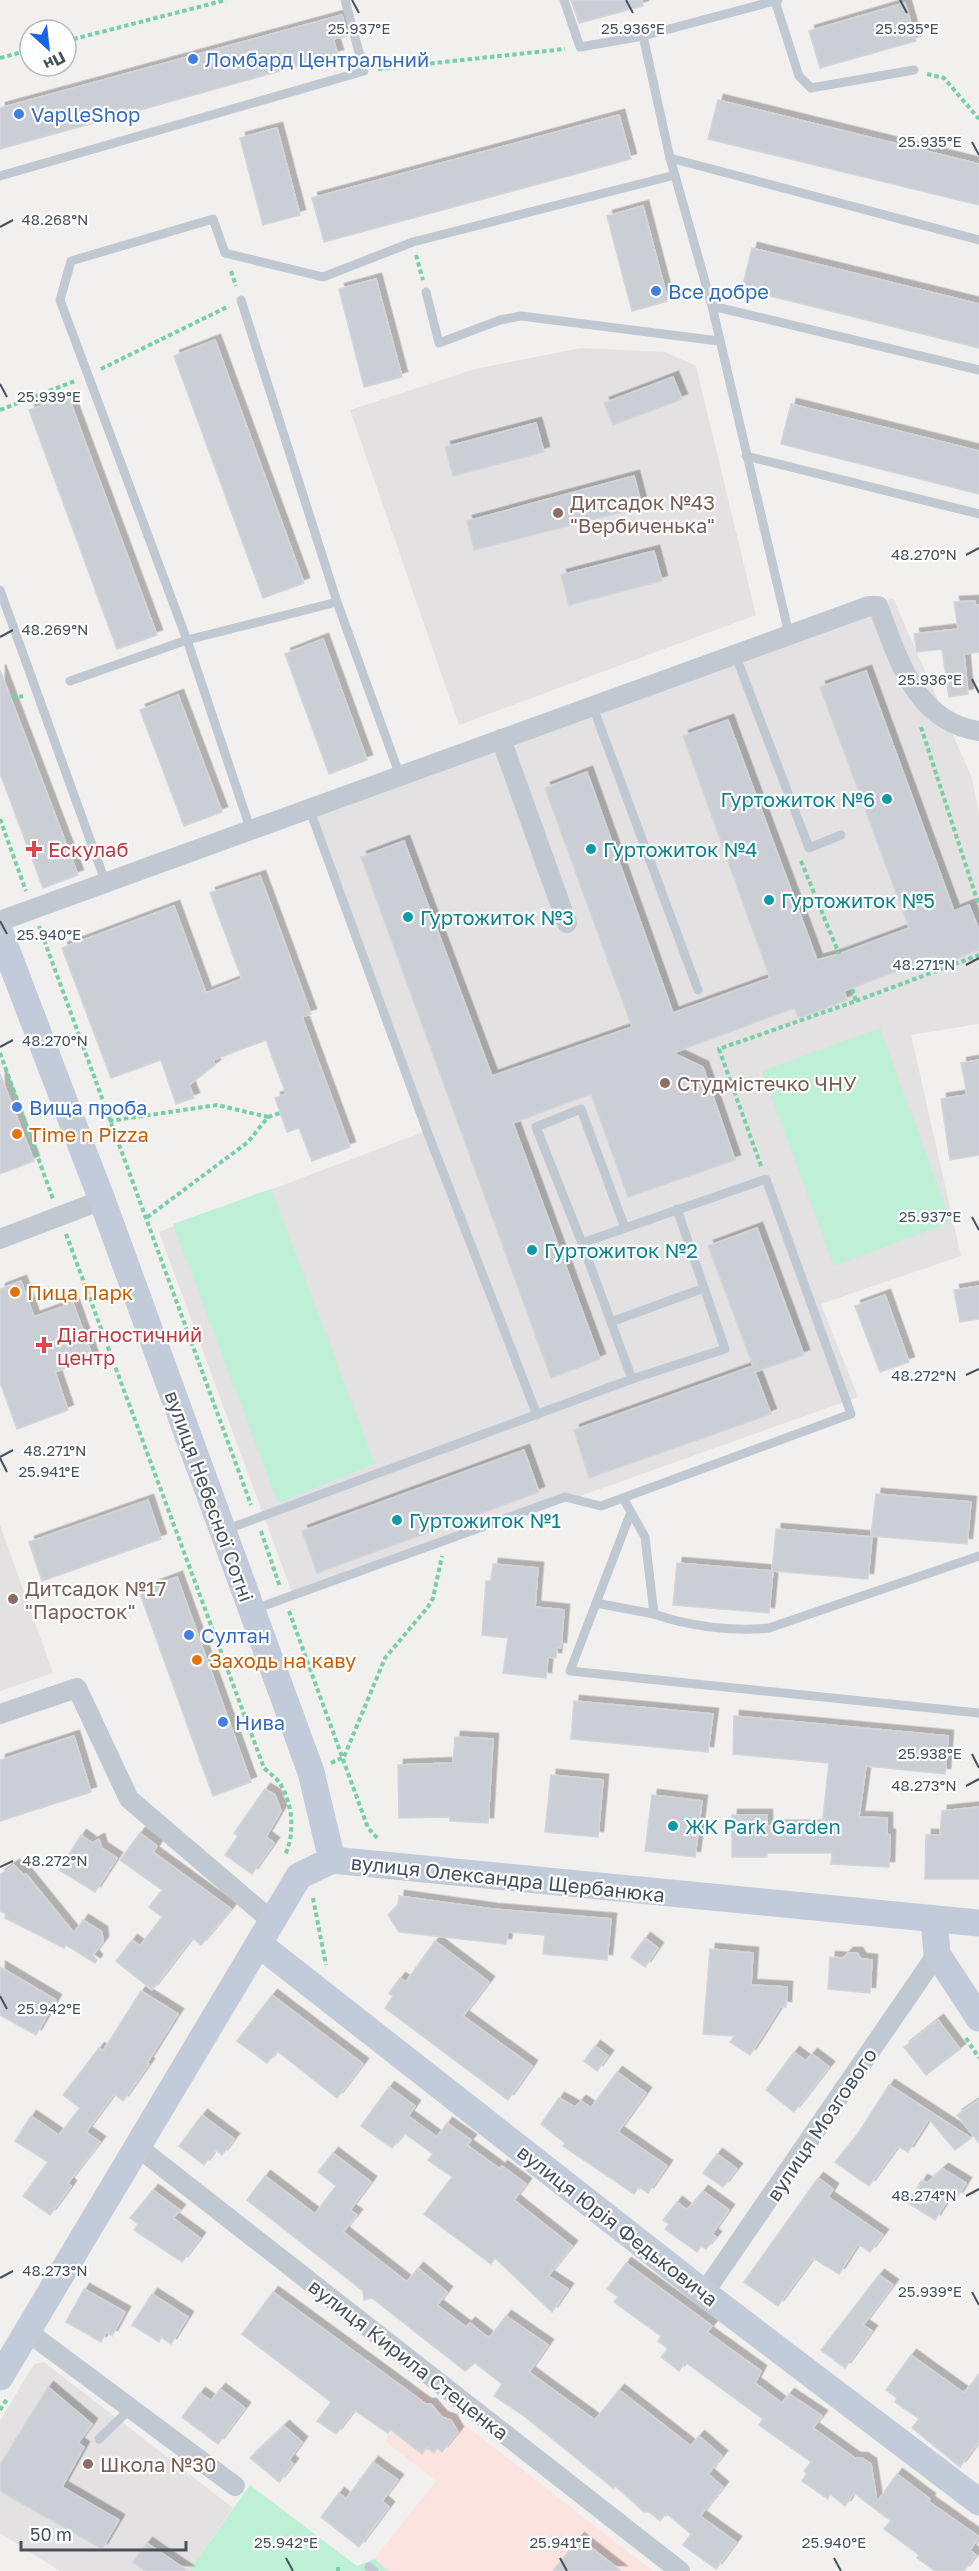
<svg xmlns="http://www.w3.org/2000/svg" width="979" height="2571" font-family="'Golos Text',sans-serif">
<defs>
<filter id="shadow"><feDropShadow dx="5.5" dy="-5.5" stdDeviation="0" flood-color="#0004"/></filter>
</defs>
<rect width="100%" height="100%" fill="#f2f0ef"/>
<g fill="#e3e1e1">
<polygon points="581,348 665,352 696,366 756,615 459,725 350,410 475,369"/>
<polygon points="893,598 972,778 979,815 979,1024 911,1035 961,1256 821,1304 858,1397 294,1598 159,1232 426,1131 308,810"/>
<polygon points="0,1525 53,1673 0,1691"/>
<polygon points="44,2362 233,2508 189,2571 60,2571 0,2533 0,2421 31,2369 35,2364"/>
</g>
<polygon fill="#fbe4e0" points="420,2390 653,2571 389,2571 374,2559 436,2481 385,2441"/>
<g fill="#bdf0d4">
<polygon points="880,1028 951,1222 834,1266 762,1071"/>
<polygon points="271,1189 375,1464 278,1503 173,1224"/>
<polygon points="250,2485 357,2566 374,2559 389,2571 189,2571"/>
</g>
<g fill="#cbced5" stroke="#d3d5db" stroke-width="1.5" filter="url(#shadow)">
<polygon points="571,0 642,0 643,6 579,23"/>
<polygon points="905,3 916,41 820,68 809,31"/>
<polygon points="342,15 347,36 333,39 338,55 0,149 0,108"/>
<polygon points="718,100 979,164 979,205 708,139"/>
<polygon points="619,115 631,159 324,242 312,198"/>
<polygon points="277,128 300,215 263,225 240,138"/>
<polygon points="643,206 668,301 632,311 607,216"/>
<polygon points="752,248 979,304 979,348 742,289"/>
<polygon points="376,279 402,377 364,387 339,289"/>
<polygon points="215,340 304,583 263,598 174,356"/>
<polygon points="673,377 682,399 613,425 604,403"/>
<polygon points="68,396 157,635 117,649 29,410"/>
<polygon points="791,404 979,451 979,494 781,444"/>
<polygon points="536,423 544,452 453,476 445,447"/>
<polygon points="634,476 642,507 474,550 467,521"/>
<polygon points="654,551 662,581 569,605 561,575"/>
<polygon points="975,601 975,605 979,605 979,652 964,654 968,694 949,697 942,649 917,652 914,634 958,629 954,602"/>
<polygon points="323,639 367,760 329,774 285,654"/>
<polygon points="0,670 78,875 43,888 0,773"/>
<polygon points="866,671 954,911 969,905 979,930 979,950 938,966 935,957 844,991 847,1000 799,1018 794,1008 673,1053 703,1067 735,1160 628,1197 591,1094 513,1123 600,1359 551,1378 361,857 404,841 492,1076 632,1027 545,788 587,772 673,1013 770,978 683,736 728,720 817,960 839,954 909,928 820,687"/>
<polygon points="178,695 222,812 184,826 140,710"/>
<polygon points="260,876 311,1014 302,1017 350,1147 312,1161 299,1128 287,1132 275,1098 286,1094 266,1040 213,1060 215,1065 189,1085 194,1098 176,1104 161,1060 111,1078 62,948 174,906 206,993 242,979 210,893"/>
<polygon points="979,1060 979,1155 950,1160 941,1099 967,1095 961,1063"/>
<polygon points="0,1074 34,1161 0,1174"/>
<polygon points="757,1228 804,1355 755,1372 771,1414 589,1478 574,1430 753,1366 708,1246"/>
<polygon points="21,1281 34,1317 73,1303 93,1358 55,1372 68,1410 17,1429 0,1382 0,1289"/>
<polygon points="979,1286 979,1319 960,1322 954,1290"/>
<polygon points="885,1295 909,1362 880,1372 855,1306"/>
<polygon points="524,1450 539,1492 317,1573 302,1531"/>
<polygon points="876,1494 971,1502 967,1544 871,1536"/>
<polygon points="148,1500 161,1539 42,1581 29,1542"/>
<polygon points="776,1529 872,1537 868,1579 773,1571 769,1613 673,1605 677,1563 772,1571"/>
<polygon points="493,1564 538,1568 535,1607 564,1610 561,1648 557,1647 556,1658 548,1657 546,1678 503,1673 508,1638 482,1635 486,1581 491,1581"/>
<polygon points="177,1577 251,1782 213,1796 139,1591"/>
<polygon points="574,1701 713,1714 708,1752 571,1739"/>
<polygon points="734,1716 948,1736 945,1774 866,1766 859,1817 887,1818 887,1834 890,1835 889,1867 831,1864 832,1853 767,1853 767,1857 732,1857 732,1815 767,1815 767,1826 822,1826 829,1763 733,1754"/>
<polygon points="74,1736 91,1792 0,1821 0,1760"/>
<polygon points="455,1737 493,1739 488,1823 450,1821 450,1817 399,1818 398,1765 453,1763"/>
<polygon points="551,1775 603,1780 598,1837 545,1832"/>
<polygon points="265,1789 275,1795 281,1811 266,1837 274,1843 252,1874 225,1855 238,1836 234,1833"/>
<polygon points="652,1795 702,1801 695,1857 645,1851"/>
<polygon points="979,1807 979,1879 925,1879 926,1835 940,1835 942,1811"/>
<polygon points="140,1833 157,1846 153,1852 231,1909 201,1945 192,1938 152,1990 116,1961 132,1940 140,1946 162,1917 149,1907 162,1890 120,1860"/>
<polygon points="81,1835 92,1843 99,1839 102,1848 117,1858 95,1892 59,1870"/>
<polygon points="14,1865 24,1875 26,1874 74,1933 83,1920 102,1932 103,1942 93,1955 97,1960 95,1963 66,1945 64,1948 5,1918 6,1914 0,1911 0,1875"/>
<polygon points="399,1896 492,1909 611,1919 607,1960 543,1954 545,1935 508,1932 506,1944 399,1932 388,1915 398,1905"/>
<polygon points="645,1938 658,1948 645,1967 631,1957"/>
<polygon points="435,1941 489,1982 463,2016 532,2066 508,2100 385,2008 393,1996 389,1993 400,1978 406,1982"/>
<polygon points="710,1949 753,1953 751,1985 787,1987 786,2007 781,2006 750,2055 730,2042 735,2036 703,2034"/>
<polygon points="848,1953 857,1953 861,1959 872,1960 870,1993 828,1989 830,1957 843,1958"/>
<polygon points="0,1967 56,2000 36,2035 0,2015"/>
<polygon points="141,1991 178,2014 147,2063 149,2064 123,2101 114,2094 86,2132 100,2142 68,2183 71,2186 50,2215 23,2196 48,2162 15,2141 31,2116 59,2135 80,2108 63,2095 99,2048 103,2051"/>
<polygon points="272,1995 363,2064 337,2098 277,2051 267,2063 237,2041"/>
<polygon points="938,2020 960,2049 926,2075 904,2047"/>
<polygon points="595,2046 608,2056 597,2071 584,2061"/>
<polygon points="794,2052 806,2061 812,2054 829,2067 794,2112 766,2090"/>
<polygon points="617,2072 646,2093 618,2132 667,2166 648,2193 639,2187 634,2194 563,2146 565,2143 541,2124 559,2098 575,2107 581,2101 591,2108"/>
<polygon points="889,2085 971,2138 955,2150 929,2119 908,2152 898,2146 869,2186 835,2162 859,2132"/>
<polygon points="389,2087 415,2106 408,2116 437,2137 447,2123 471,2140 467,2145 500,2169 502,2166 526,2184 514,2200 572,2246 548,2276 568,2289 552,2312 495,2258 491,2264 424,2214 452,2177 428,2160 433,2154 404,2133 392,2148 361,2126"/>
<polygon points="979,2100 979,2143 957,2115"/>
<polygon points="202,2115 234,2139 222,2155 215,2150 204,2165 179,2146"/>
<polygon points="333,2153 371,2182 350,2210 357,2215 343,2232 407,2282 418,2268 447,2292 437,2305 466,2327 470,2323 489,2338 506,2316 548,2345 529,2372 595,2420 619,2390 691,2446 699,2436 722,2456 708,2474 723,2487 700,2516 736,2542 716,2569 683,2545 691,2534 666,2513 660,2521 649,2512 644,2512 615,2486 613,2488 524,2416 494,2396 502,2384 475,2363 465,2371 372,2298 364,2300 363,2291 247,2200 265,2176 315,2214 336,2186 318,2172"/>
<polygon points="717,2154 737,2169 723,2187 703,2173"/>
<polygon points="943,2169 966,2183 957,2198 951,2194 935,2220 908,2203 922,2180 927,2183"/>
<polygon points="818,2178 833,2189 828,2197 883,2235 870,2252 858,2244 839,2274 813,2258 778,2306 744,2282"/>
<polygon points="153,2190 180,2210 173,2218 200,2238 182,2262 134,2230 138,2224 130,2218"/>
<polygon points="703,2191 729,2210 712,2234 716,2237 706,2249 701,2246 697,2252 665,2229 669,2224 663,2220 677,2202 687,2210"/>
<polygon points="626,2263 712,2326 707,2332 761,2371 755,2383 782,2403 789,2394 822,2416 813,2428 855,2458 862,2458 871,2464 877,2502 897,2474 930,2499 928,2501 979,2537 970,2550 976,2555 964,2571 935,2571 917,2558 919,2555 884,2529 891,2521 854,2493 845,2506 830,2494 828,2499 802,2481 807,2473 804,2471 811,2462 759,2425 763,2419 685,2362 679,2371 661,2357 668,2349 658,2341 661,2336 614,2302 618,2297 607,2289"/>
<polygon points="879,2275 893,2285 863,2325 872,2331 845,2368 821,2350"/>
<polygon points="84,2289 125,2312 112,2336 106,2332 101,2342 66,2322"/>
<polygon points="273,2292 426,2404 431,2404 442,2417 451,2420 458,2432 442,2452 437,2448 434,2453 427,2447 422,2454 391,2430 388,2433 354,2410 336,2434 317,2421 331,2402 242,2334"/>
<polygon points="152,2294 188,2317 171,2344 161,2337 159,2342 132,2325"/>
<polygon points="911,2355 964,2393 979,2374 979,2441 960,2467 912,2428 919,2419 895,2402 897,2398 886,2390"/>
<polygon points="48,2387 92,2424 78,2443 84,2447 62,2487 119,2520 102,2549 0,2491 0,2465"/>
<polygon points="220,2389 245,2408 218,2444 182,2417 200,2393 211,2401"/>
<polygon points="284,2426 302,2442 289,2460 293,2464 279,2482 250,2458"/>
<polygon points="373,2462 398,2480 382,2501 389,2507 359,2547 321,2517 339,2493 346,2499"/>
<polygon points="579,2538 621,2571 553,2571"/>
<polygon points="147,2543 188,2571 145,2571 133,2562"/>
</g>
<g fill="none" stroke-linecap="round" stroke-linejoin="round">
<g stroke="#75cfa7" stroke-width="4" stroke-dasharray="4.5 3" stroke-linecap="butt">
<polyline points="66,41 226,0"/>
<polyline points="0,58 30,50"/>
<polyline points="378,69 565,49"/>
<polyline points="927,74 944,78 979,119"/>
<polyline points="416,255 423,280"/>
<polyline points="231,271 236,286"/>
<polyline points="101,369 229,306"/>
<polyline points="0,410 75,381"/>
<polyline points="12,698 23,696"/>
<polyline points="921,727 979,906"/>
<polyline points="0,819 26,891"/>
<polyline points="801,861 839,954"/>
<polyline points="39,926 251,1505"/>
<polyline points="856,1001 979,955"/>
<polyline points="0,1053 53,1199"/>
<polyline points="268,1117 280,1113"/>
<polyline points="109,1121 217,1105 268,1117 248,1142 145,1219"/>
<polyline points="761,1166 719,1049 856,1001 852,988"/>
<path d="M 66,1234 L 264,1768 C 269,1773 278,1779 281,1785 C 293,1806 295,1834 285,1855"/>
<polyline points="261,1531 280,1587"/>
<polyline points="289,1611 368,1828 379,1840"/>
<polyline points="331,1763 344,1757 385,1658 428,1607 433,1598 442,1556"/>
<polyline points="313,1898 326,1965"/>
<polyline points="966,2038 979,2058"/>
<polyline points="0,2410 7,2399"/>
<polyline points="338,2571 338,2567"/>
</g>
<g stroke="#c0c9d2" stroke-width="9">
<polyline points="564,0 580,47 643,36 670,158 712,306 789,634"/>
<polyline points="775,1 799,76 811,88 914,70"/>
<polyline points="643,36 778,0"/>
<polyline points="670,158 979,240"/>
<polyline points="0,176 364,71 345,0"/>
<polyline points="426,292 439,343 500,320 521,316 719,341"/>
<polyline points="241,300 337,602 400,776"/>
<polyline points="712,306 979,370"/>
<polyline points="746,456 979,514"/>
<polyline points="0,590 105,881"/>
<polyline points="735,654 809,848 841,835"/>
<polyline points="70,681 187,640 337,602"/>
<polyline points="593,707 698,990"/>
<polyline points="309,808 427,1131 537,1415"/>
<polyline points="251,831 187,640 60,300 71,261 213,219 225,253 323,277 413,242 675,175"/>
<polyline points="582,1243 536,1127 581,1109 625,1228"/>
<polyline points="611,1322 704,1288"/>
<polyline points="632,1379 725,1349 677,1209"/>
<path d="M 623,1498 L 645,1537 L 654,1614 C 688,1626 733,1632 769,1628 L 979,1556"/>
<polyline points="631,1512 570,1671 979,1713"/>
<polyline points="225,1530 632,1379 582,1243 766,1179 851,1414 601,1506 565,1497 255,1609"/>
<polyline points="596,1603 654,1614"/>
<polyline points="99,2439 130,2409"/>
<polyline points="369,2567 374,2571"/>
</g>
<g stroke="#c0c9d2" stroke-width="20">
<polyline points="501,739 567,923"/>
<path d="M 0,921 L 869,606 L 878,606 C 898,658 915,722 979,731"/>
<polyline points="0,1239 102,1200"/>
<polyline points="0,1714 77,1688 129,1799 273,1922"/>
<polyline points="139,2148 680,2571"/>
<polyline points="704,2293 937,1954"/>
<polyline points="28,2332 235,2486"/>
</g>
<g stroke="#c2cbd9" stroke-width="27">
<polyline points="0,933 102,1200 311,1772 332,1860"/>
<polyline points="934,1919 937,1954 979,2018"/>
<polyline points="260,1945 704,2293 979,2502"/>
<polyline points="0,2377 299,1876 332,1860 979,1923"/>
</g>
</g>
<path fill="none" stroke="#47525d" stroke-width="2" d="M 352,0 L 359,13M 626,0 L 633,13M 900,0 L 907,13M 972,142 L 979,155M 0,227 L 13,220M 0,384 L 7,397M 966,555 L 979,548M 0,637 L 13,630M 972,679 L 979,693M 0,921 L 7,934M 966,965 L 979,958M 0,1047 L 13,1040M 972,1217 L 979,1230M 966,1375 L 979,1369M 0,1457 L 13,1450M 0,1458 L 7,1472M 972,1754 L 979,1768M 966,1786 L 979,1779M 0,1867 L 13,1861M 0,1996 L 7,2009M 966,2196 L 979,2189M 0,2278 L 13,2271M 972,2292 L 979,2305M 286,2558 L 293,2571M 560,2558 L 567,2571M 834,2558 L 841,2571"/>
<g fill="#3f7fe0" stroke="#fff" stroke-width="2">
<circle cx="193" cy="59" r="6"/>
<circle cx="19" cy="114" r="6"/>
<circle cx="656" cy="291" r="6"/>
<circle cx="17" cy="1107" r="6"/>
<circle cx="189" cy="1635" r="6"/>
<circle cx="223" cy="1722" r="6"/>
</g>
<g fill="#8d6e63" stroke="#fff" stroke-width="2">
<circle cx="558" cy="513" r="6"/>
<circle cx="665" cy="1083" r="6"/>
<circle cx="13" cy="1599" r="6"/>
<circle cx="88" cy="2464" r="6"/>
</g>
<g fill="#0f9aa8" stroke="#fff" stroke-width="2">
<circle cx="887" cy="799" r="6"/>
<circle cx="591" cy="849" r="6"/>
<circle cx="769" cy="900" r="6"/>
<circle cx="408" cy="917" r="6"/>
<circle cx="532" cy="1250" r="6"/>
<circle cx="397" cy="1520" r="6"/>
<circle cx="673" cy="1826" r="6"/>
</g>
<g fill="#e0444e" stroke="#fff" stroke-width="2">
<path d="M31 840h6v6h6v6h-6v6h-6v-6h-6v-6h6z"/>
<path d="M41 1336h6v6h6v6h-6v6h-6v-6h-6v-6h6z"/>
</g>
<g fill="#e8710a" stroke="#fff" stroke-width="2">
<circle cx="17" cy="1134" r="6"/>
<circle cx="15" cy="1292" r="6"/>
<circle cx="197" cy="1660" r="6"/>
</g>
<g text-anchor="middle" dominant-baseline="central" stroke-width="4.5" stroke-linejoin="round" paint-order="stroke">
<g font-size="20" fill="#366cbe" stroke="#fff" text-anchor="start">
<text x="205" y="59">Ломбард Центральний</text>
<text x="31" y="114">VaplleShop</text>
<text x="668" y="291">Все добре</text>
<text x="29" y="1107">Вища проба</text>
<text x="201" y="1635">Султан</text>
<text x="235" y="1722">Нива</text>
</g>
<g font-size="20" fill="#785e54" stroke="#fff" text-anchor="start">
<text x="570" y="502">Дитсадок №43<tspan x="570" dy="23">"Вербиченька"</tspan></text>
<text x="677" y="1083">Студмістечко ЧНУ</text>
<text x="25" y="1588">Дитсадок №17<tspan x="25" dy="23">"Паросток"</tspan></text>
<text x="100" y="2464">Школа №30</text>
</g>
<g font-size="20" fill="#0d838f" stroke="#fff" text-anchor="start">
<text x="875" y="799" text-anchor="end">Гуртожиток №6</text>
<text x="603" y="849">Гуртожиток №4</text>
<text x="781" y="900">Гуртожиток №5</text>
<text x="420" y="917">Гуртожиток №3</text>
<text x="544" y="1250">Гуртожиток №2</text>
<text x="409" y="1520">Гуртожиток №1</text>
<text x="685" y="1826">ЖК Park Garden</text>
</g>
<g font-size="20" fill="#be3a42" stroke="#fff" text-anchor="start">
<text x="48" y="849">Ескулаб</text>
<text x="57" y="1334">Діагностичний<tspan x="57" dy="23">центр</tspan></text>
</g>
<g font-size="20" fill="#c56008" stroke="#fff" text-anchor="start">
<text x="29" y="1134">Time n Pizza</text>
<text x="27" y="1292">Пица Парк</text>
<text x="209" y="1660">Заходь на каву</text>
</g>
<g font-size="20" fill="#47525d" stroke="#fff">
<text transform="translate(210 1496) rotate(70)">вулиця Небесної Сотні</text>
<text transform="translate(508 1878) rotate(6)">вулиця Олександра Щербанюка</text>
<text transform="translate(821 2124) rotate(-56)">вулиця Мозгового</text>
<text transform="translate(618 2225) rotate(38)">вулиця Юрія Федьковича</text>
<text transform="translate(409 2359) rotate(38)">вулиця Кирила Стеценка</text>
</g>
</g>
<g font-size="15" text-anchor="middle" fill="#47525d" stroke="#fff" stroke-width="4.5" stroke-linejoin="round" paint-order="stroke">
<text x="359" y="34">25.937°E</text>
<text x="633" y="34">25.936°E</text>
<text x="907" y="34">25.935°E</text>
<text x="930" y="147">25.935°E</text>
<text x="55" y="225">48.268°N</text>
<text x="49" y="402">25.939°E</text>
<text x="924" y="560">48.270°N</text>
<text x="55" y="635">48.269°N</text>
<text x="930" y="685">25.936°E</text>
<text x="49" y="940">25.940°E</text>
<text x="924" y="970">48.271°N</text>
<text x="55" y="1046">48.270°N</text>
<text x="930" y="1222">25.937°E</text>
<text x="924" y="1381">48.272°N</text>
<text x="55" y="1456">48.271°N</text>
<text x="49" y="1477">25.941°E</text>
<text x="930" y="1759">25.938°E</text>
<text x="924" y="1791">48.273°N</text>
<text x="55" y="1866">48.272°N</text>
<text x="49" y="2014">25.942°E</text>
<text x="924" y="2201">48.274°N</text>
<text x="55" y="2276">48.273°N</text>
<text x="930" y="2297">25.939°E</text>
<text x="286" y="2548">25.942°E</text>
<text x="560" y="2548">25.941°E</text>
<text x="834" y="2548">25.940°E</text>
</g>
<g transform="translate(48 48) rotate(153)"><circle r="28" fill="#ffffff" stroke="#b5babe" stroke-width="1.5"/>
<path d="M0-4.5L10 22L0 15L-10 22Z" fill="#1665e5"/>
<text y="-9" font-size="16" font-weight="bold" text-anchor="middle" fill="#47525d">Пн</text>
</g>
<path d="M21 2541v9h165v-9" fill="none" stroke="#47525d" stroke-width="3"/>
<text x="30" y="2541" font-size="18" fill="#47525d" stroke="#ffffff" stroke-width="4.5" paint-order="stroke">50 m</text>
</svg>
